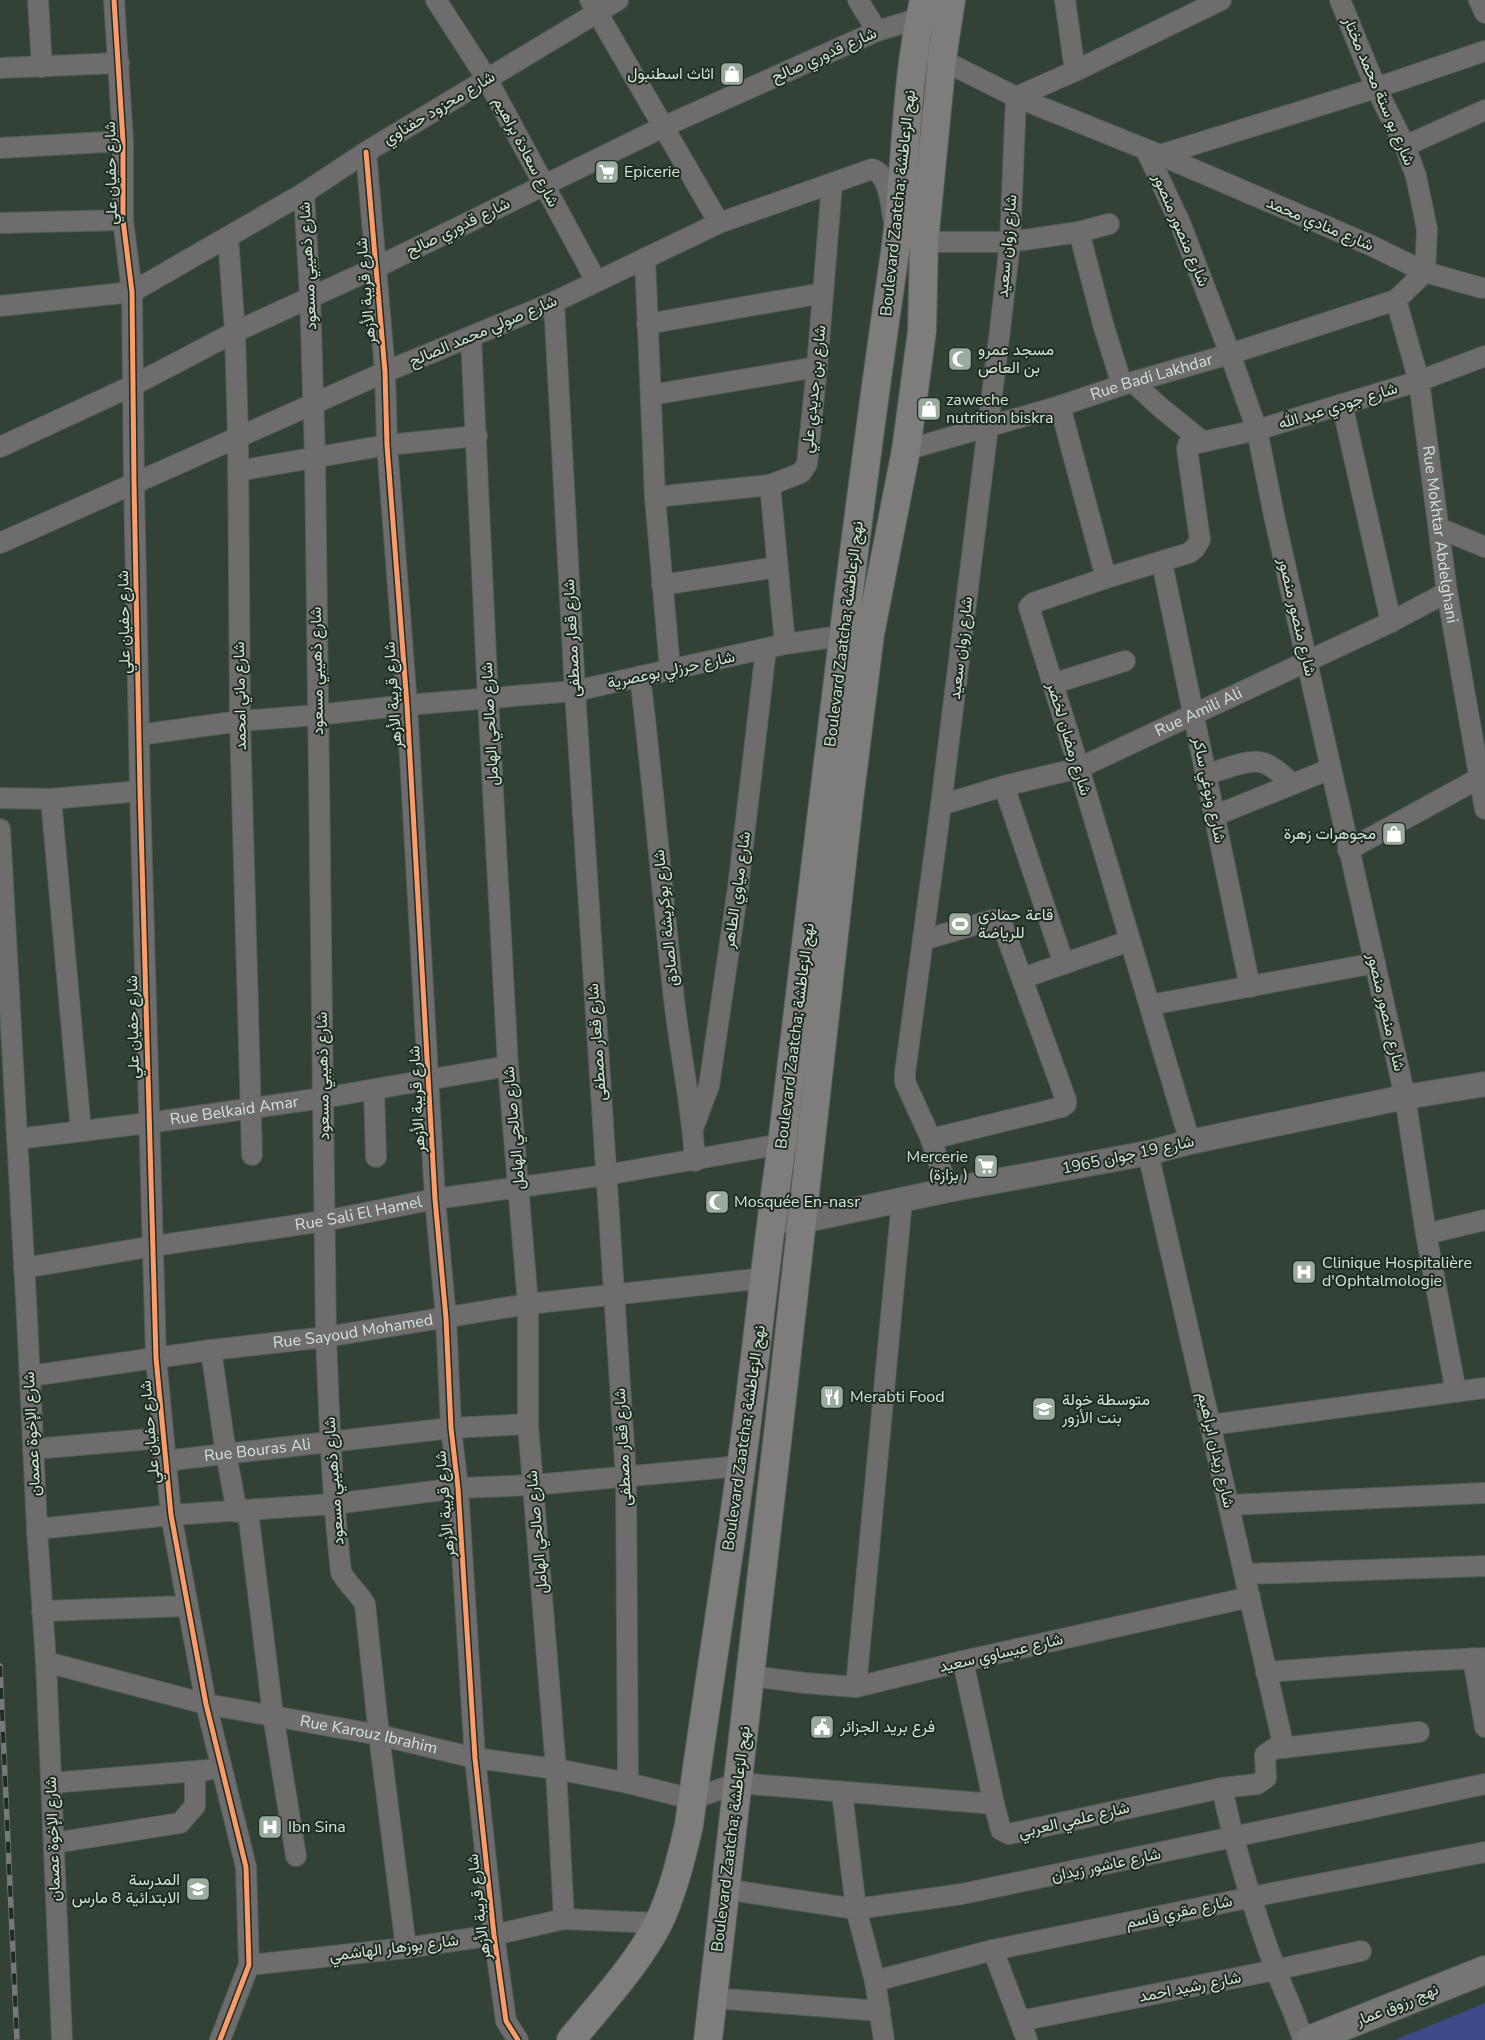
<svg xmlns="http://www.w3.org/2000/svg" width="1485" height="2040" font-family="'Nunito Sans',Vazirmatn,sans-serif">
<rect width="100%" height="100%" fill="#324237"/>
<polygon fill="#3c4a87" points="1485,2003 1485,2040 1395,2040"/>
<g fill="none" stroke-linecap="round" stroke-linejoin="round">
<defs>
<g id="minor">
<polyline points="38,0 42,67"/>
<polyline points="114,0 123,141 123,220 132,292 134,483 140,791 156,1358 171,1515 206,1704 246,1867 249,1965 220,2040"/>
<polyline points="436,0 487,79 596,281"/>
<polyline points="590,0 719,223"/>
<polyline points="858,0 877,31"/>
<polyline points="1065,0 1075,71"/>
<polyline points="1479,0 1485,13"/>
<polyline points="932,55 1016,97 1160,155 1370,245 1425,272 1482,288"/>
<polyline points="0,68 119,63"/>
<polyline points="1405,146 1485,110"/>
<polyline points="0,148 123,141"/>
<polyline points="1146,150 1181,225 1230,354 1257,430 1275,520 1405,1097 1426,1234 1456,1392"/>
<polyline points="366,152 385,372 387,445 407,705 435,1199 446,1318 451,1428 458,1488 475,1758 494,1935 506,2021 518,2040"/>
<polyline points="1160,155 1376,88 1485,51"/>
<path d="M 304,193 L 310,296 L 315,457 L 326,1337 C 329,1415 332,1493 341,1572 C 347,1584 358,1592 365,1604 L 379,1735 L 406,1948"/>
<polyline points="0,223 123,220"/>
<polyline points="1079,232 1103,324 1122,385"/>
<polyline points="228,237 235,332 238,438 240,721 252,1155"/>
<polyline points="924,242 1010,242 1079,232 1109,224"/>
<polyline points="645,258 655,497 670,669"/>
<path id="s1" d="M 1396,300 L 1419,381 L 1447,592 L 1485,809"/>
<polyline points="554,302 575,691 626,1477 628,1783"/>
<polyline points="0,306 132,292 304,193 366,152 618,0"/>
<polyline points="647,324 823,293"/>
<polyline points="471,337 488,699 508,1066 528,1304 528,1424 556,1769 564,1919"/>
<polyline points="1134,383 1160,407 1203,442"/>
<polyline points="651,395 817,367"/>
<polyline points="1342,404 1391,622"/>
<polyline points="1060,406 1106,578"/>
<polyline points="0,447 134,385 235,332 377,267 663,127 877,31 920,18 931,19"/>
<path id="s2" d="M 906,450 L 1060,406 L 1122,385 L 1230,354 L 1396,300 L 1425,272 L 1427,229 L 1416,176 L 1405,146 L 1376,88 L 1340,0"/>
<polyline points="238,471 387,445 477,436"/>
<polyline points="770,485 785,644"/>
<polyline points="655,497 770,485 801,473 807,464 817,367 832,184"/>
<polyline points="1439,528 1485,547"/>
<path d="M 0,543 L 385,372 L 554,302 L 719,223 L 872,169 C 890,175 890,205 894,221"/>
<polyline points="1162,563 1250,987"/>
<polyline points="662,585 777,567"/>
<path d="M 640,676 C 653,783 662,892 674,999 C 680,1053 692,1106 695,1161"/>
<polyline points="1052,684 1125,661"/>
<polyline points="139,735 240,721 317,715 407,705 575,691 785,644 856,634"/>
<path d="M 1206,775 C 1221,770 1249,758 1264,763 C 1275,767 1284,777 1293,784"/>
<polyline points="1004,786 1064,964"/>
<polyline points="0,798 51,799 140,791"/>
<polyline points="51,799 81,1131"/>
<path id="s3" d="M 941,805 L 1004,786 L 1079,768 L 1391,622 L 1447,592"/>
<polyline points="1214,816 1330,769"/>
<polyline points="0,829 27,1317 37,1529 46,1662 62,2040"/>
<polyline points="1348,850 1485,775"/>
<polyline points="923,940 992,920 1001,921 1066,1100 1066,1104 1062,1107 931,1139"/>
<polyline points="1023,978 1129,941"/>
<polyline points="1150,1005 1375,963"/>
<polyline points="374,1090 376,1157"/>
<polyline points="693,1128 709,1086 738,888 766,649"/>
<path id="s4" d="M 17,1139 L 148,1123 L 323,1098 L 508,1066"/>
<polyline points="1190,1142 1079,768 1029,607 1033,603 1106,578 1189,553 1195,548 1200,540 1187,449 1188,445 1257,430 1419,381 1485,356"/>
<polyline points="1148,1153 1284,1748"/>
<polyline points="948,1190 931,1139 905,1082 905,1073 941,805 1000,330 1010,242 1016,97 1075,71 1221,0"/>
<polyline points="1426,1234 1485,1220"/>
<path id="s5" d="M 24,1268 L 154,1246 L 324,1221 L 435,1199 L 606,1175 L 782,1144"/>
<polyline points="211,1350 226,1454 237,1512"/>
<path id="s6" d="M 30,1376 L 211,1350 L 326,1337 L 528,1304 L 765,1278"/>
<polyline points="1210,1425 1485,1388"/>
<polyline points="33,1449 162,1438"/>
<path id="s7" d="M 164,1461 L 451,1428 L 528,1424"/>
<polyline points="1229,1505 1485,1493"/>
<polyline points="248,1511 273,1715 296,1856"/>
<polyline points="37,1529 171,1515 334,1504 458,1488 533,1485 741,1466"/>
<polyline points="1245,1574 1485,1566"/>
<polyline points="42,1611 188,1606"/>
<polyline points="1473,1658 1485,1727"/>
<polyline points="963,1661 994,1804"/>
<path id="s8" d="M 46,1662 L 206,1704 L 379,1735 L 475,1758 L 556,1769 L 628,1783 L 692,1799 L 738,1783 L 994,1804 L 1001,1830 L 1009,1834 L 1222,1788 L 1257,1784 L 1266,1778 L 1265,1755 L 1273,1749 L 1419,1732"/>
<polyline points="1266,1672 1402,1662 1485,1658"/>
<polyline points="751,1676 805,1683 856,1687 963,1661 1250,1597"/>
<polyline points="856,1687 902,1200"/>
<polyline points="51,1783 208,1770"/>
<path d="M 1222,1788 C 1235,1849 1253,1909 1275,1968 C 1284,1992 1296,2015 1303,2040"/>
<polyline points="842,1792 856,1909 875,1981 884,2040"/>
<polyline points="54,1843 180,1823 195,1806 195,1771"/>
<polyline points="724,1889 856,1909 962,1894 1485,1784"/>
<polyline points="993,1950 1027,2040"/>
<polyline points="249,1965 406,1948 494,1935 564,1919 658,1923"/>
<polyline points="875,1981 993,1950 1267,1894 1485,1852"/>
<polyline points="713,1998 880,2011"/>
<polyline points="1020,2021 1275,1970 1361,1951"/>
</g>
<polyline id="tertiary" points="771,1220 802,1221 948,1190 1148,1153 1190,1142 1405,1097 1485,1084"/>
<polyline id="secondary" points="1309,2040 1485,1970"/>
<g id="primary">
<path d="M 571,2040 C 601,2003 636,1966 658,1924 C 673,1893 681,1859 689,1825 C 705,1706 725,1586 741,1467 C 756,1359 766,1252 782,1144 C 818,849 851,553 894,259 C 907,173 904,85 924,0"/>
<polyline points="708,2040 779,1425 849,801 870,634 906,450 922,331 924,242 942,59 951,0"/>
</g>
</defs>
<use href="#minor" stroke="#505e54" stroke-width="22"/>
<use href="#tertiary" stroke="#505e54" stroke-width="26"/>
<use href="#secondary" stroke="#505e54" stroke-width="30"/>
<use href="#primary" stroke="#505e54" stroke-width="30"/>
<use href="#minor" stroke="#6e6c6d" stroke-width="20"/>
<use href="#tertiary" stroke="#6e6c6d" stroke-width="24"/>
<use href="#secondary" stroke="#787577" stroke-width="28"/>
<use href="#primary" stroke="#7f7c7e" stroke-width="28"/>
<defs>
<polyline id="rail" points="0,1666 17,2040"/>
</defs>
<use href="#rail" stroke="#777978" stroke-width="5.5"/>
<use href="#rail" stroke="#1e2c22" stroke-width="4" stroke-dasharray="11" stroke-linecap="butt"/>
<defs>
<g id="cycleway">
<polyline points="114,0 123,141 123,220 132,292 134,483 140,791 156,1358 171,1515 206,1704 246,1867 249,1965 220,2040"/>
<polyline points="366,152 385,372 387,445 407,705 435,1199 446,1318 451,1428 458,1488 475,1758 494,1935 506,2021 518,2040"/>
</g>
</defs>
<use href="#cycleway" stroke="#1e2c22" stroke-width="8"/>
<use href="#cycleway" stroke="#fa9b69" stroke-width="5"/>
</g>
<defs>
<symbol id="shop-square" viewBox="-11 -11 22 22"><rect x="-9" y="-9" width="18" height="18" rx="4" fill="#9aab9e" stroke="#1e2c22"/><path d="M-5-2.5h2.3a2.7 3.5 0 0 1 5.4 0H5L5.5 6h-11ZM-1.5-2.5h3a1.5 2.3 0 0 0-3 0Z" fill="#fff"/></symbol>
<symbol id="supermarket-square" viewBox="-11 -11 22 22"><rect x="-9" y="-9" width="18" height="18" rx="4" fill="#9aab9e" stroke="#1e2c22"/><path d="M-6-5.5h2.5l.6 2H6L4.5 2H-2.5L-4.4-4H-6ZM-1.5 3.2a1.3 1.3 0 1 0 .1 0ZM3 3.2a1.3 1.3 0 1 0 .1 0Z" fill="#fff"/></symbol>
<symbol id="mosque-square" viewBox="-11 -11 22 22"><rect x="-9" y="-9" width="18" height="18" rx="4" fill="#9aab9e" stroke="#1e2c22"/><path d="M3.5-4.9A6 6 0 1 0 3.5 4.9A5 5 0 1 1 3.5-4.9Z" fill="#fff"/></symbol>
<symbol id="stadium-square" viewBox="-11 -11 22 22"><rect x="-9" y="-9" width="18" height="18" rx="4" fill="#9aab9e" stroke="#1e2c22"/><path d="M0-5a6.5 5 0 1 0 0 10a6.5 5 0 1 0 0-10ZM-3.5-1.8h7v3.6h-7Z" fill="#fff"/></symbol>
<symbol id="hospital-square" viewBox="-11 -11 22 22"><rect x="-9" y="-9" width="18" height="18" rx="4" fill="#9aab9e" stroke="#1e2c22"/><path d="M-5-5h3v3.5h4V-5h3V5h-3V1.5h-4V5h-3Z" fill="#fff"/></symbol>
<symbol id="restaurant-square" viewBox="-11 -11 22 22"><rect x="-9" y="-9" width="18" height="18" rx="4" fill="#9aab9e" stroke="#1e2c22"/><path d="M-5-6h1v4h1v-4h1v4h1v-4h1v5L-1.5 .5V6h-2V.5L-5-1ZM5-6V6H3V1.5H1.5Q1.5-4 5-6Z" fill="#fff"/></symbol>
<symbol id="school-square" viewBox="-11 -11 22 22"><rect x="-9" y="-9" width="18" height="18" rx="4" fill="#9aab9e" stroke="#1e2c22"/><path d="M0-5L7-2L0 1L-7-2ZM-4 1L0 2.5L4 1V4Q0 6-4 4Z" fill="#fff"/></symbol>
<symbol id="civic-square" viewBox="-11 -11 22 22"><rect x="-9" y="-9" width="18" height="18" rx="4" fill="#9aab9e" stroke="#1e2c22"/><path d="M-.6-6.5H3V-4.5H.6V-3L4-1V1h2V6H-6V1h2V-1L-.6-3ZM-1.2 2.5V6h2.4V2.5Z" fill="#fff"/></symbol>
</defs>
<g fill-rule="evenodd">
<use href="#shop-square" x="718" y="60" width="28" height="28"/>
<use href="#supermarket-square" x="593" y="158" width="28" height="28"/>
<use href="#mosque-square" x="946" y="345" width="28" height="28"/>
<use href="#shop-square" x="915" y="395" width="28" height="28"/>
<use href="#shop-square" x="1380" y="820" width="28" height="28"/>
<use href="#stadium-square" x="946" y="910" width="28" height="28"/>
<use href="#supermarket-square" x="972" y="1152" width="28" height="28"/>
<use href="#mosque-square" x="703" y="1188" width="28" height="28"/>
<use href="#hospital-square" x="1290" y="1258" width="28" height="28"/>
<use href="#restaurant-square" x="818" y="1383" width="28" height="28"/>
<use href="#school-square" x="1030" y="1395" width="28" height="28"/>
<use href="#civic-square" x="808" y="1713" width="28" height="28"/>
<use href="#hospital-square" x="256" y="1813" width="28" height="28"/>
<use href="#school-square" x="184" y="1875" width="28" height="28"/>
</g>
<g text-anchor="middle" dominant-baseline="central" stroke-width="4" stroke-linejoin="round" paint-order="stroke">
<g font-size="16" fill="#d2e4d6" stroke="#1e2c22">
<text transform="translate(824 55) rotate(-24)">شارع قدوري صالح</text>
<text transform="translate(1379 91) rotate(67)">شارع بو ستة محمد مختار</text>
<text transform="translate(439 108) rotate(-31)">شارع محزود حفناوي</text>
<text transform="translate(526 152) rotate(62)">شارع سعادة براهيم</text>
<text transform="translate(111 173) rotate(-91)">شارع حفيان علي</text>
<text transform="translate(898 203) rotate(-84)">Boulevard Zaatcha; نهج الزعاطشة</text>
<text transform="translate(1320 224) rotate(23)">شارع منادي محمد</text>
<text transform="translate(458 227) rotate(-26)">شارع قدوري صالح</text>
<text transform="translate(1181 230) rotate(67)">شارع منصور منصور</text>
<text transform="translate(1007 246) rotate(-85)">شارع زوان سعيد</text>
<text transform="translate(308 266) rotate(-93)">شارع ذهيبي مسعود</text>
<text transform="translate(366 291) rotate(-95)">شارع قريبة الأزهر</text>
<text transform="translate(483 331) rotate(-23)">شارع صولي محمد الصالح</text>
<text stroke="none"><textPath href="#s2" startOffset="256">Rue Badi Lakhdar</textPath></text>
<text transform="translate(814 389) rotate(-84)">شارع بن جديدي علي</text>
<text transform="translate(1338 406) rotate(-17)">شارع جودي عبد الله</text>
<text stroke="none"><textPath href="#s1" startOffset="239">Rue Mokhtar Abdelghani</textPath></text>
<text transform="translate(1297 617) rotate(77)">شارع منصور منصور</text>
<text transform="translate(124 622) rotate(-91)">شارع حفيان علي</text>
<text transform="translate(844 634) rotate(-83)">Boulevard Zaatcha; نهج الزعاطشة</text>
<text transform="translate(572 638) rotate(-93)">شارع قعار مصطفى</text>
<text transform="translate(961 648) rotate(-83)">شارع زوان سعيد</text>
<text transform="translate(671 670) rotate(-12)">شارع حرزلي بوعصرية</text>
<text transform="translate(317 671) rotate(-91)">شارع ذهيبي مسعود</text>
<text transform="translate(393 695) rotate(-94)">شارع قريبة الأزهر</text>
<text transform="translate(240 696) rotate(-91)">شارع ماني امحمد</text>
<text stroke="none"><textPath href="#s3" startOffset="275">Rue Amili Ali</textPath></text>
<text transform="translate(490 724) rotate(-93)">شارع صالحي الهامل</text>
<text transform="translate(1069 739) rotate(73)">شارع رمضان لخضر</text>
<text transform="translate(1209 790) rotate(78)">شارع ونوغي ساكر</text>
<text transform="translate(737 890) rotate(-82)">شارع مياوي الطاهر</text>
<text transform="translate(666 918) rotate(-96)">شارع بوكريشة الصادق</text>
<text transform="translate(1386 1012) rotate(77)">شارع منصور منصور</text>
<text transform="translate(133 1027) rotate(-91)">شارع حفيان علي</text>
<text transform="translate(795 1036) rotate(-83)">Boulevard Zaatcha; نهج الزعاطشة</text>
<text transform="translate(597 1042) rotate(-94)">شارع قعار مصطفى</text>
<text transform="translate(323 1076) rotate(-91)">شارع ذهيبي مسعود</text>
<text transform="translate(417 1099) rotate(-93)">شارع قريبة الأزهر</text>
<text stroke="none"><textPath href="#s4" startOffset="219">Rue Belkaid Amar</textPath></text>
<text transform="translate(514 1128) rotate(-95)">شارع صالحي الهامل</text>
<text transform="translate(1128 1155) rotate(-12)">شارع 19 جوان 1965</text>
<text stroke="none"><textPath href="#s5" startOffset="339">Rue Sali El Hamel</textPath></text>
<text stroke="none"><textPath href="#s6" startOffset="326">Rue Sayoud Mohamed</textPath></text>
<text transform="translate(150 1432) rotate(-95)">شارع حفيان علي</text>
<text transform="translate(32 1434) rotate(-93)">شارع الإخوة عصمان</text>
<text transform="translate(744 1438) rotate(-82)">Boulevard Zaatcha; نهج الزعاطشة</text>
<text transform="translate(623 1447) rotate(-93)">شارع قعار مصطفى</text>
<text transform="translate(1216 1450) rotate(77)">شارع زيدان ابراهيم</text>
<text stroke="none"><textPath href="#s7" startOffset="94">Rue Bouras Ali</textPath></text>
<text transform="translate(334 1481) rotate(-94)">شارع ذهيبي مسعود</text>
<text transform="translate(445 1504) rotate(-95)">شارع قريبة الأزهر</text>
<text transform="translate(537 1532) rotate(-95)">شارع صالحي الهامل</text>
<text transform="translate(1001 1653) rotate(-13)">شارع عيساوي سعيد</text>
<text stroke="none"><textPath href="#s8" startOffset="331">Rue Karouz Ibrahim</textPath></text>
<text transform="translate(1074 1820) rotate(-13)">شارع علمي العربي</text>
<text transform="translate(53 1839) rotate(-92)">شارع الإخوة عصمان</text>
<text transform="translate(731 1839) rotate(-83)">Boulevard Zaatcha; نهج الزعاطشة</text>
<text transform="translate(1106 1865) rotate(-12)">شارع عاشور زيدان</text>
<text transform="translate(479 1907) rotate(-97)">شارع قريبة الأزهر</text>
<text transform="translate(1179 1912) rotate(-12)">شارع مقري قاسم</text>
<text transform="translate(394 1948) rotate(-7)">شارع بوزهار الهاشمي</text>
<text transform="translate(1190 1987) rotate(-11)">شارع رشيد احمد</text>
<text transform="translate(1397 2005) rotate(-22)">نهج رزوق عمار</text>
</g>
<g font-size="16" fill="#d2e4d6" stroke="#1e2c22" text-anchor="start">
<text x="714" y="74" text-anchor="end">اثاث اسطنبول</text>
<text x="624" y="172">Epicerie</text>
<text x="978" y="350">مسجد عمرو<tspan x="978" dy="18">بن العاص</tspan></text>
<text x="946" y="400">zaweche<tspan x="946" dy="18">nutrition biskra</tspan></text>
<text x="1376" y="834" text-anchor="end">مجوهرات زهرة</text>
<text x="978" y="915">قاعة حمادي<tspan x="978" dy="18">للرياضة</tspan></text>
<text x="968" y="1157" text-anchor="end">Mercerie<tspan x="968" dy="18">(بزازة )</tspan></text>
<text x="734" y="1202">Mosquée En-nasr</text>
<text x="1322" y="1263">Clinique Hospitalière<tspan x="1322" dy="18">d'Ophtalmologie</tspan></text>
<text x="850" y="1397">Merabti Food</text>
<text x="1062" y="1400">متوسطة خولة<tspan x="1062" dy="18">بنت الأزور</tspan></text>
<text x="840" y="1727">فرع بريد الجزائر</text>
<text x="288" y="1827">Ibn Sina</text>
<text x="180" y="1880" text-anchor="end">المدرسة<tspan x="180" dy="18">الابتدائية 8 مارس</tspan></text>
</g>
</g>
</svg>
